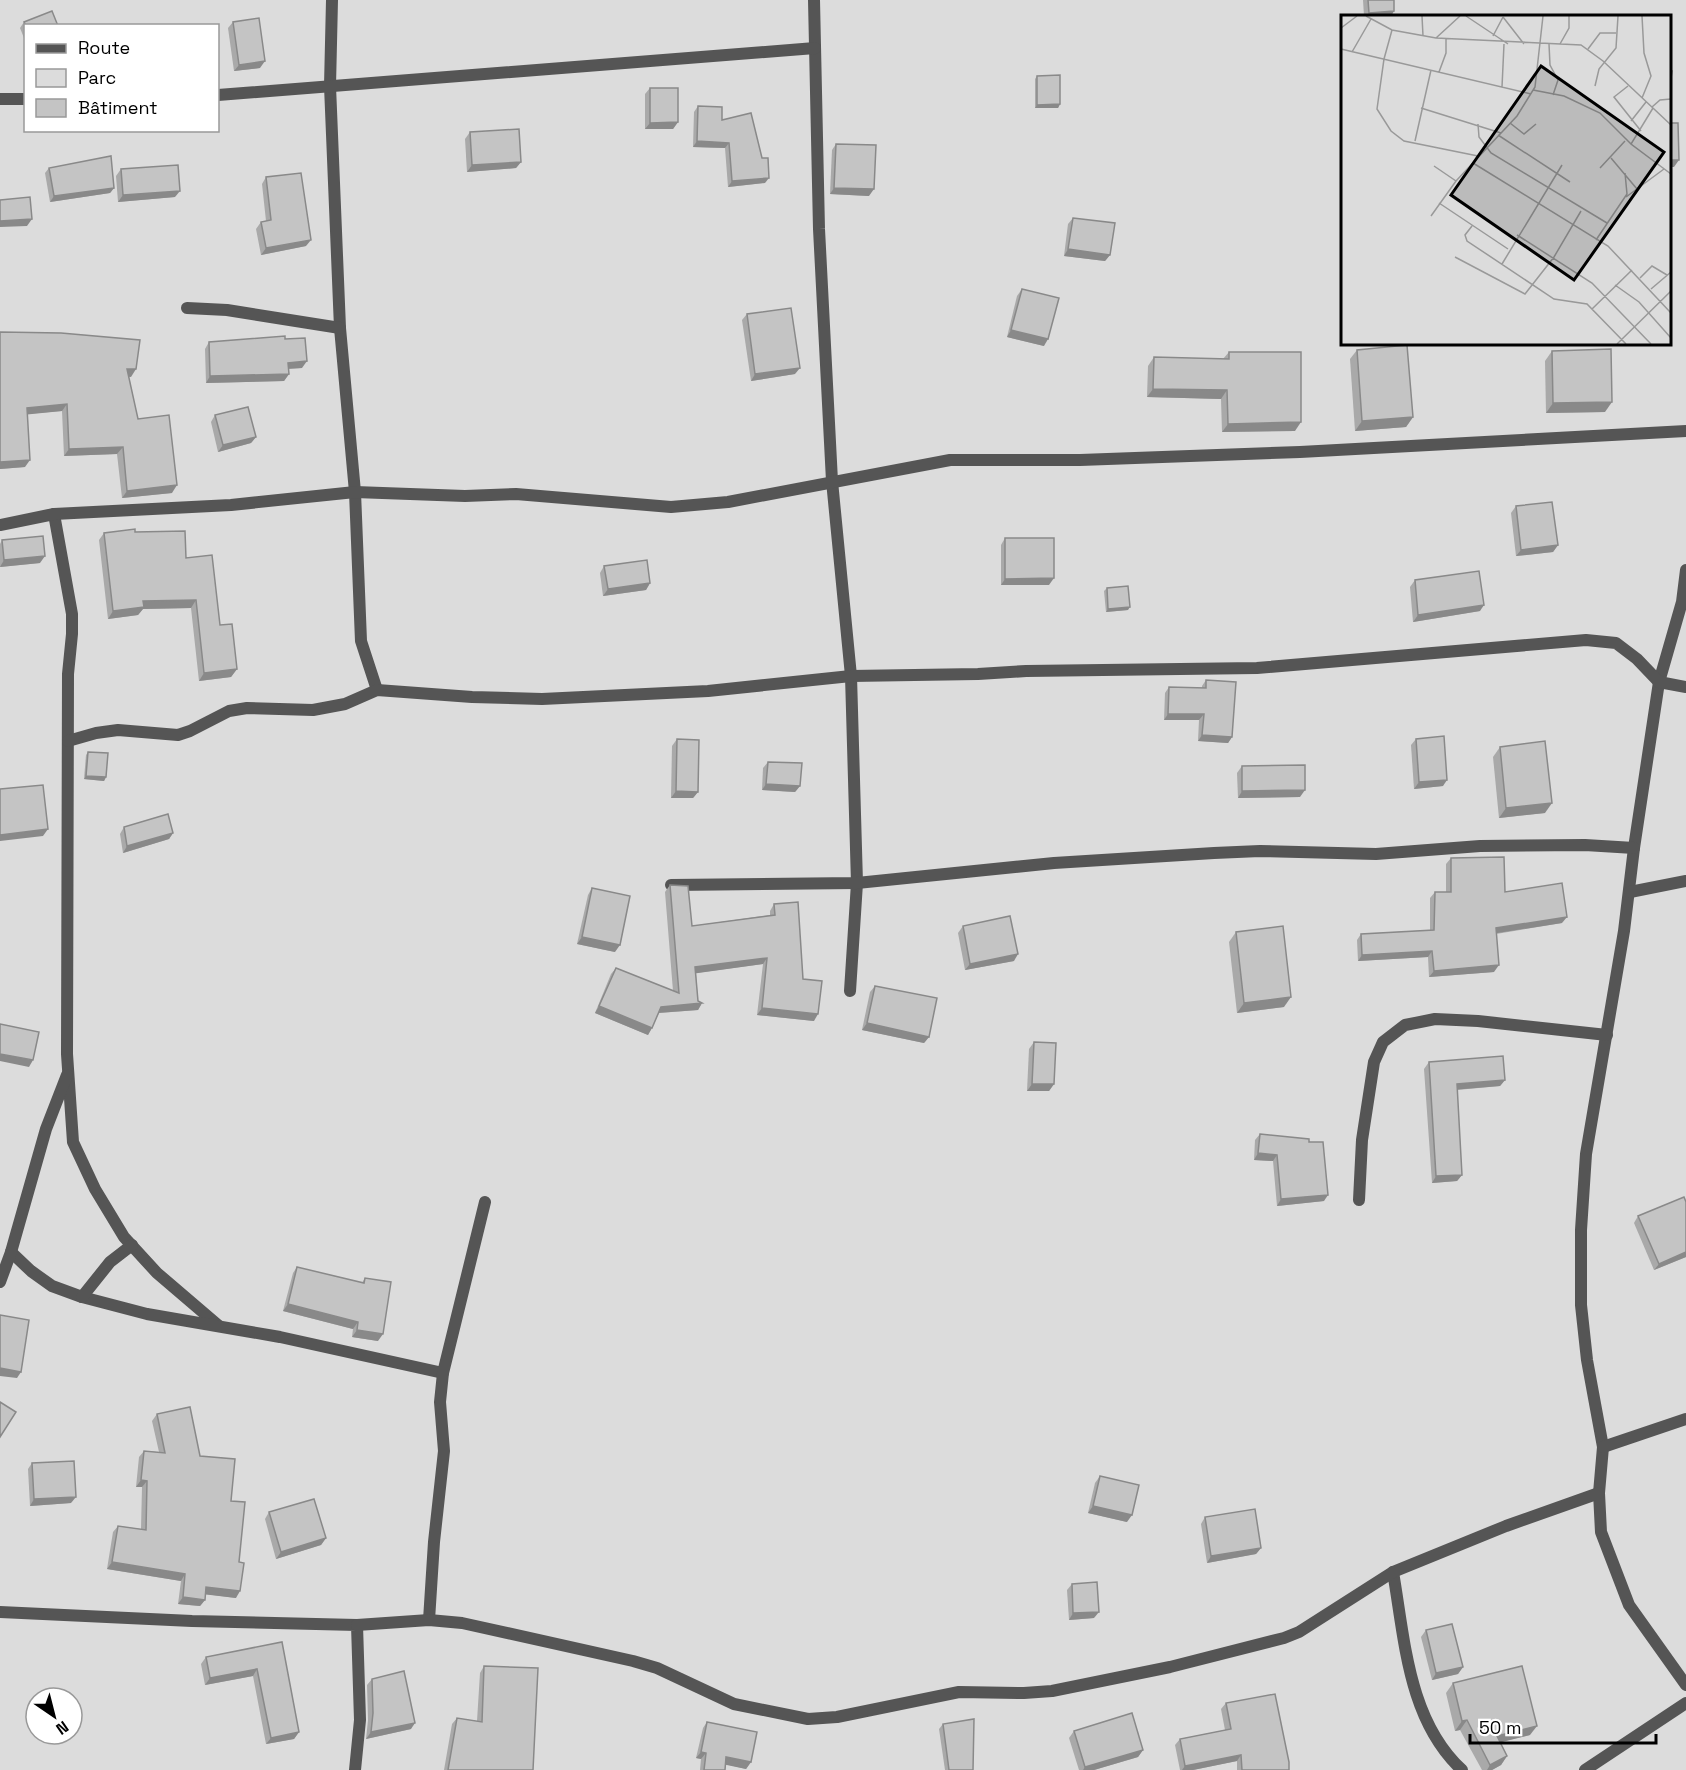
<svg xmlns="http://www.w3.org/2000/svg" width="1686" height="1770" font-family="'Space Grotesk',sans-serif">
<rect width="100%" height="100%" fill="#fff"/>
<path fill="#dcdcdc" fill-rule="evenodd" d="M 0,0 L 1686,0 L 1686,1770 L 0,1770 ZM 1342,16 L 1670,16 L 1670,344 L 1342,344 ZM 26,26 L 218,26 L 218,130 L 26,130 ZM 36,1698 L 72,1698 L 72,1734 L 36,1734 Z"/>
<g fill="none" stroke-linecap="round" stroke-linejoin="round">
<g stroke="#555" stroke-width="12">
<polyline points="332,0 330,86 340,328 355,492 361,641 377,690"/>
<polyline points="814,0 819,229 832,481 851,676 857,883 850,991"/>
<polyline points="218,95 815,48"/>
<polyline points="0,99 26,99"/>
<polyline points="187,308 227,310 340,328"/>
<polyline points="54,514 72,614 72,634 68,674 67,1054 73,1142 95,1189 124,1237 157,1273 219,1326"/>
<polyline points="0,525 54,514 231,505 355,492 465,496 516,494 671,507 728,502 950,460 1080,460 1300,452 1686,431"/>
<polyline points="1686,570 1682,602 1659,682 1634,848 1624,931 1586,1154 1581,1230 1581,1305 1587,1360 1603,1447 1599,1493 1601,1532 1629,1605 1686,1685"/>
<polyline points="68,741 96,733 118,730 178,735 190,731 229,711 247,708 313,710 345,704 377,690 472,697 542,699 708,691 851,676 978,674 1026,671 1257,668 1586,640 1616,643 1637,659 1659,682 1686,687"/>
<polyline points="671,885 857,883 1054,863 1214,853 1260,851 1376,854 1480,846 1585,845 1634,848"/>
<polyline points="1630,892 1686,881"/>
<polyline points="1359,1200 1362,1140 1374,1062 1383,1042 1405,1025 1435,1019 1478,1021 1607,1035"/>
<polyline points="11,1252 31,1271 52,1286 82,1297 147,1314 280,1337 443,1373"/>
<polyline points="0,1282 11,1252 46,1129 67,1075"/>
<polyline points="82,1297 110,1262 132,1245"/>
<polyline points="1603,1447 1686,1419"/>
<path d="M 1393,1572 C 1405,1641 1408,1720 1462,1770"/>
<polyline points="0,1612 192,1621 357,1625 360,1720 355,1770"/>
<polyline points="429,1620 434,1542 444,1451 440,1402 443,1373 485,1202"/>
<polyline points="357,1625 429,1620 462,1623 633,1661 657,1668 734,1704 808,1719 837,1717 959,1692 1024,1693 1052,1691 1170,1667 1284,1638 1299,1632 1393,1572 1506,1526 1599,1493"/>
<polyline points="1585,1770 1686,1703"/>
</g>
</g>
<g fill="#a9a9a9">
<polygon points="1363,0 1394,0 1394,11 1391,16 1364,16"/>
<polygon points="24,22 26,26 26,43 20,28"/>
<polygon points="233,22 260,68 234,71 228,28"/>
<polygon points="1037,76 1060,104 1058,108 1035,108 1035,79"/>
<polygon points="650,88 678,122 673,129 645,129 645,94"/>
<polygon points="698,106 722,120 765,183 728,187 725,148 693,147 694,112"/>
<polygon points="470,132 521,162 516,168 467,172 465,139"/>
<polygon points="836,144 869,196 830,194 832,150"/>
<polygon points="49,168 114,188 110,193 50,202 45,173"/>
<polygon points="121,169 175,197 118,202 116,176"/>
<polygon points="266,177 306,246 261,255 256,229 261,222 266,221 262,184"/>
<polygon points="1073,218 1110,255 1105,261 1064,256 1068,224"/>
<polygon points="1022,289 1044,346 1007,337 1017,296"/>
<polygon points="747,314 795,374 751,381 742,320"/>
<polygon points="0,332 131,377 129,377 138,419 172,493 122,498 117,454 64,456 62,411 27,414 25,467 0,469"/>
<polygon points="285,339 302,368 288,369 289,374 284,381 206,383 205,349 209,342"/>
<polygon points="1357,350 1413,417 1406,427 1355,431 1350,359"/>
<polygon points="1552,351 1605,412 1546,413 1545,361"/>
<polygon points="1229,352 1295,431 1222,432 1221,399 1147,397 1148,366 1154,357 1223,359"/>
<polygon points="215,415 256,437 251,443 218,452 211,422"/>
<polygon points="1516,506 1558,545 1553,552 1516,556 1511,513"/>
<polygon points="135,532 186,558 220,625 237,669 231,677 199,681 191,608 143,609 138,615 108,619 99,540 104,533"/>
<polygon points="1005,538 1049,585 1001,585 1001,545"/>
<polygon points="2,540 40,563 0,567 0,544"/>
<polygon points="604,566 650,583 646,590 603,596 600,573"/>
<polygon points="1415,580 1480,611 1413,622 1410,587"/>
<polygon points="1107,588 1128,610 1106,612 1104,591"/>
<polygon points="1206,680 1232,737 1228,743 1198,741 1199,720 1164,720 1165,693 1169,687 1202,688 1202,686"/>
<polygon points="677,739 698,792 693,798 671,798 672,746"/>
<polygon points="1416,739 1443,786 1414,789 1411,745"/>
<polygon points="1500,747 1545,813 1499,818 1493,757"/>
<polygon points="88,752 106,777 104,781 84,779 86,755"/>
<polygon points="768,762 800,786 795,792 762,790 763,768"/>
<polygon points="1242,766 1300,797 1238,798 1237,773"/>
<polygon points="124,827 173,833 169,839 123,853 120,834"/>
<polygon points="1451,858 1505,892 1562,923 1496,934 1494,972 1429,977 1428,957 1358,961 1357,940 1361,934 1430,930 1430,898 1435,892 1446,892 1446,864"/>
<polygon points="670,885 692,926 770,915 770,911 774,904 803,979 814,1021 757,1015 763,964 696,973 698,1001 702,1003 698,1010 659,1013 648,1035 595,1013 611,974 616,968 673,991 665,892"/>
<polygon points="592,888 615,952 577,944 588,895"/>
<polygon points="963,926 1014,961 965,970 958,933"/>
<polygon points="1236,932 1284,1007 1237,1013 1229,942"/>
<polygon points="875,986 929,1037 924,1043 862,1030 870,992"/>
<polygon points="1034,1042 1054,1084 1049,1091 1027,1091 1029,1049"/>
<polygon points="1429,1062 1505,1080 1500,1086 1457,1090 1462,1175 1457,1181 1432,1183 1424,1069"/>
<polygon points="1260,1134 1309,1142 1324,1201 1277,1206 1273,1161 1254,1160 1255,1140"/>
<polygon points="1638,1216 1686,1257 1654,1270 1634,1223"/>
<polygon points="297,1267 362,1283 365,1278 378,1341 352,1337 353,1329 283,1311 293,1273"/>
<polygon points="157,1414 200,1456 231,1501 236,1598 205,1594 205,1600 200,1606 178,1604 181,1581 107,1569 113,1532 118,1526 141,1529 142,1487 136,1487 139,1457 144,1451 159,1452 152,1421"/>
<polygon points="32,1463 71,1503 30,1506 28,1469"/>
<polygon points="1100,1476 1127,1522 1088,1513 1095,1483"/>
<polygon points="269,1512 326,1538 321,1545 276,1559 265,1519"/>
<polygon points="1205,1517 1261,1548 1256,1554 1207,1563 1201,1524"/>
<polygon points="1072,1584 1094,1618 1069,1620 1067,1590"/>
<polygon points="1426,1630 1463,1667 1458,1674 1432,1680 1421,1637"/>
<polygon points="282,1642 299,1732 294,1739 266,1744 253,1676 205,1685 201,1664 206,1657"/>
<polygon points="484,1666 533,1770 444,1770 452,1724 457,1718 477,1721 480,1673"/>
<polygon points="372,1679 411,1729 366,1739 368,1720 367,1685"/>
<polygon points="1453,1683 1530,1735 1500,1742 1507,1756 1501,1765 1492,1770 1482,1770 1460,1730 1455,1731 1446,1693"/>
<polygon points="1226,1703 1289,1770 1237,1770 1237,1761 1193,1770 1180,1770 1175,1745 1180,1739 1225,1730 1221,1709"/>
<polygon points="707,1722 751,1762 746,1769 725,1764 725,1770 700,1770 701,1759 696,1758 703,1728"/>
<polygon points="943,1724 973,1770 945,1770 939,1729"/>
<polygon points="1074,1731 1143,1750 1138,1757 1094,1770 1079,1770 1069,1738"/>
</g>
<g fill="#898989">
<polygon points="1394,11 1391,16 1366,16 1369,13"/>
<polygon points="265,61 260,68 234,71 239,65"/>
<polygon points="1060,104 1058,108 1035,108 1037,105"/>
<polygon points="678,122 673,129 645,129 650,123"/>
<polygon points="697,141 729,143 725,148 693,147"/>
<polygon points="1670,160 1679,160 1674,167 1670,167"/>
<polygon points="521,162 516,168 467,172 472,165"/>
<polygon points="769,178 765,183 728,187 732,181"/>
<polygon points="114,188 110,193 50,202 54,196"/>
<polygon points="834,188 874,189 869,196 830,194"/>
<polygon points="180,191 175,197 118,202 123,195"/>
<polygon points="32,219 27,226 0,227 0,221"/>
<polygon points="311,240 306,246 261,255 266,248"/>
<polygon points="1068,249 1110,255 1105,261 1064,256"/>
<polygon points="1011,330 1048,339 1044,346 1007,337"/>
<polygon points="307,361 302,368 283,369 288,363"/>
<polygon points="800,368 795,374 751,381 755,374"/>
<polygon points="127,369 136,369 131,377 122,376"/>
<polygon points="289,374 284,381 206,383 210,376"/>
<polygon points="1153,389 1227,390 1221,399 1147,397"/>
<polygon points="1612,402 1605,412 1546,413 1553,403"/>
<polygon points="67,404 62,411 22,415 27,408"/>
<polygon points="1413,417 1406,427 1355,431 1362,421"/>
<polygon points="1301,422 1295,431 1222,432 1228,424"/>
<polygon points="256,437 251,443 218,452 223,445"/>
<polygon points="123,447 117,454 64,456 69,449"/>
<polygon points="30,460 25,467 0,469 0,462"/>
<polygon points="177,485 172,493 122,498 127,491"/>
<polygon points="1558,545 1553,552 1516,556 1521,550"/>
<polygon points="45,556 40,563 0,567 4,560"/>
<polygon points="1054,578 1049,585 1001,585 1005,579"/>
<polygon points="650,583 646,590 603,596 608,589"/>
<polygon points="196,600 191,608 143,609 138,615 108,619 113,611 143,601"/>
<polygon points="1484,605 1480,611 1413,622 1418,615"/>
<polygon points="1130,607 1128,610 1106,612 1108,609"/>
<polygon points="237,669 231,677 199,681 204,673"/>
<polygon points="1168,714 1204,714 1199,720 1164,720"/>
<polygon points="1202,735 1232,737 1228,743 1198,741"/>
<polygon points="86,776 106,777 104,781 84,779"/>
<polygon points="1447,780 1443,786 1414,789 1419,782"/>
<polygon points="766,784 800,786 795,792 762,790"/>
<polygon points="1305,790 1300,797 1238,798 1242,791"/>
<polygon points="676,791 698,792 693,798 671,798"/>
<polygon points="1552,803 1545,813 1499,818 1506,808"/>
<polygon points="48,829 43,836 0,841 0,835"/>
<polygon points="173,833 169,839 123,853 127,846"/>
<polygon points="1567,917 1562,923 1491,934 1496,928"/>
<polygon points="582,937 620,945 615,952 577,944"/>
<polygon points="1432,951 1428,957 1358,961 1362,955"/>
<polygon points="1018,954 1014,961 965,970 970,964"/>
<polygon points="767,958 763,964 691,974 695,967"/>
<polygon points="1499,965 1494,972 1429,977 1434,971"/>
<polygon points="1291,997 1284,1007 1237,1013 1244,1003"/>
<polygon points="702,1003 698,1010 657,1013 661,1007"/>
<polygon points="599,1006 652,1028 648,1035 595,1013"/>
<polygon points="762,1008 818,1014 814,1021 757,1015"/>
<polygon points="867,1023 929,1037 924,1043 862,1030"/>
<polygon points="0,1054 33,1060 29,1067 0,1061"/>
<polygon points="1505,1080 1500,1086 1452,1090 1457,1084"/>
<polygon points="1032,1084 1054,1084 1049,1091 1027,1091"/>
<polygon points="1258,1153 1277,1155 1273,1161 1254,1160"/>
<polygon points="1462,1175 1457,1181 1432,1183 1436,1176"/>
<polygon points="1328,1195 1324,1201 1277,1206 1281,1199"/>
<polygon points="1686,1252 1686,1257 1654,1270 1659,1264"/>
<polygon points="288,1304 358,1322 353,1329 283,1311"/>
<polygon points="357,1330 383,1334 378,1341 352,1337"/>
<polygon points="0,1368 21,1372 17,1378 0,1376"/>
<polygon points="141,1480 147,1481 142,1487 136,1487"/>
<polygon points="76,1497 71,1503 30,1506 34,1499"/>
<polygon points="1093,1506 1132,1515 1127,1522 1088,1513"/>
<polygon points="326,1538 321,1545 276,1559 281,1552"/>
<polygon points="1261,1548 1256,1554 1207,1563 1211,1556"/>
<polygon points="112,1562 185,1574 181,1581 107,1569"/>
<polygon points="206,1587 240,1591 236,1598 202,1594"/>
<polygon points="183,1597 205,1600 200,1606 178,1604"/>
<polygon points="1099,1612 1094,1618 1069,1620 1073,1613"/>
<polygon points="1463,1667 1458,1674 1432,1680 1436,1673"/>
<polygon points="257,1669 253,1676 205,1685 210,1678"/>
<polygon points="1467,1720 1460,1730 1455,1731 1462,1721"/>
<polygon points="415,1723 411,1729 366,1739 371,1732"/>
<polygon points="1537,1726 1530,1735 1490,1745 1497,1736"/>
<polygon points="299,1732 294,1739 266,1744 271,1738"/>
<polygon points="1143,1750 1138,1757 1094,1770 1083,1770 1085,1767"/>
<polygon points="701,1752 706,1753 701,1759 696,1758"/>
<polygon points="1241,1755 1237,1761 1193,1770 1182,1770 1185,1766"/>
<polygon points="1507,1756 1501,1765 1492,1770 1487,1770 1490,1765"/>
<polygon points="726,1757 751,1762 746,1769 722,1764"/>
</g>
<g fill="#c4c4c4" stroke="#898989" stroke-width="1.5">
<polygon points="1368,0 1394,0 1394,11 1369,13"/>
<polygon points="52,11 58,26 26,26 24,22"/>
<polygon points="259,18 265,61 239,65 233,22"/>
<polygon points="1670,71 1672,71 1670,86"/>
<polygon points="1060,75 1060,104 1037,105 1037,76"/>
<polygon points="650,88 678,88 678,122 650,123"/>
<polygon points="698,106 722,107 722,120 751,113 762,158 768,158 769,178 732,181 729,143 697,141"/>
<polygon points="1670,123 1678,123 1679,160 1670,160"/>
<polygon points="519,129 521,162 472,165 470,132"/>
<polygon points="836,144 876,145 874,189 834,188"/>
<polygon points="111,156 114,188 54,196 49,168"/>
<polygon points="178,165 180,191 123,195 121,169"/>
<polygon points="301,173 311,240 266,248 261,222 271,220 266,177"/>
<polygon points="30,197 32,219 0,221 0,200"/>
<polygon points="1073,218 1115,223 1110,255 1068,249"/>
<polygon points="1022,289 1059,298 1048,339 1011,330"/>
<polygon points="791,308 800,368 755,374 747,314"/>
<polygon points="0,332 61,333 140,340 136,369 127,369 138,419 169,415 177,485 127,491 123,447 69,449 67,404 27,408 30,460 0,462"/>
<polygon points="285,336 285,339 305,338 307,361 288,363 289,374 210,376 209,342"/>
<polygon points="1407,345 1413,417 1362,421 1357,350"/>
<polygon points="1611,349 1612,402 1553,403 1552,351"/>
<polygon points="1229,352 1301,352 1301,422 1228,424 1227,390 1153,389 1154,357 1229,359"/>
<polygon points="248,407 256,437 223,445 215,415"/>
<polygon points="1552,502 1558,545 1521,550 1516,506"/>
<polygon points="135,529 135,532 185,531 186,558 212,555 220,625 232,624 237,669 204,673 196,600 143,601 144,607 113,611 104,533"/>
<polygon points="43,536 45,556 4,560 2,540"/>
<polygon points="1005,538 1054,538 1054,578 1005,579"/>
<polygon points="647,560 650,583 608,589 604,566"/>
<polygon points="1479,571 1484,605 1418,615 1415,580"/>
<polygon points="1128,586 1130,607 1108,609 1107,588"/>
<polygon points="1206,680 1236,682 1232,737 1202,735 1204,714 1168,714 1169,687 1206,688"/>
<polygon points="1444,736 1447,780 1419,782 1416,739"/>
<polygon points="677,739 699,740 698,792 676,791"/>
<polygon points="1545,741 1552,803 1506,808 1500,747"/>
<polygon points="88,752 108,753 106,777 86,776"/>
<polygon points="768,762 802,763 800,786 766,784"/>
<polygon points="1305,765 1305,790 1242,791 1242,766"/>
<polygon points="43,785 48,829 0,835 0,789"/>
<polygon points="168,814 173,833 127,846 124,827"/>
<polygon points="1504,857 1505,892 1562,883 1567,917 1496,928 1499,965 1434,971 1432,951 1362,955 1361,934 1434,930 1435,892 1451,892 1451,858"/>
<polygon points="670,885 688,886 692,926 775,915 774,904 798,902 803,979 822,981 818,1014 762,1008 767,958 695,967 698,1001 702,1003 661,1007 652,1028 599,1006 616,968 679,993"/>
<polygon points="592,888 630,896 620,945 582,937"/>
<polygon points="1010,916 1018,954 970,964 963,926"/>
<polygon points="1283,926 1291,997 1244,1003 1236,932"/>
<polygon points="875,986 937,998 929,1037 867,1023"/>
<polygon points="0,1024 39,1032 33,1060 0,1054"/>
<polygon points="1034,1042 1056,1043 1054,1084 1032,1084"/>
<polygon points="1503,1056 1505,1080 1457,1084 1462,1175 1436,1176 1429,1062"/>
<polygon points="1260,1134 1309,1139 1309,1142 1323,1142 1328,1195 1281,1199 1277,1155 1258,1153"/>
<polygon points="1684,1197 1686,1202 1686,1252 1659,1264 1638,1216"/>
<polygon points="297,1267 364,1283 365,1278 391,1282 383,1334 357,1330 358,1322 288,1304"/>
<polygon points="0,1315 29,1320 21,1372 0,1368"/>
<polygon points="0,1402 16,1412 0,1437"/>
<polygon points="190,1407 200,1456 235,1459 231,1501 245,1502 239,1562 244,1563 240,1591 206,1587 205,1600 183,1597 185,1574 112,1562 118,1526 146,1530 147,1481 141,1480 144,1451 165,1453 157,1414"/>
<polygon points="74,1461 76,1497 34,1499 32,1463"/>
<polygon points="1100,1476 1139,1485 1132,1515 1093,1506"/>
<polygon points="314,1499 326,1538 281,1552 269,1512"/>
<polygon points="1255,1509 1261,1548 1211,1556 1205,1517"/>
<polygon points="1097,1582 1099,1612 1073,1613 1072,1584"/>
<polygon points="1452,1624 1463,1667 1436,1673 1426,1630"/>
<polygon points="282,1642 299,1732 271,1738 257,1669 210,1678 206,1657"/>
<polygon points="484,1666 538,1668 533,1770 448,1770 457,1718 482,1722"/>
<polygon points="1522,1666 1537,1726 1497,1736 1507,1756 1490,1765 1467,1720 1462,1721 1453,1683"/>
<polygon points="404,1671 415,1723 371,1732 373,1713 372,1679"/>
<polygon points="1275,1694 1289,1762 1289,1770 1242,1770 1241,1755 1185,1766 1180,1739 1231,1729 1226,1703"/>
<polygon points="1132,1713 1143,1750 1085,1767 1074,1731"/>
<polygon points="974,1719 973,1770 949,1770 943,1724"/>
<polygon points="707,1722 757,1732 751,1762 726,1757 725,1770 704,1770 706,1753 701,1752"/>
</g>
<g transform="translate(1341 15)">
<rect width="330" height="330" fill="#fff"/>
<path d="M 0,1 L 330,1 L 330,329 L 0,329 Z" fill="#dcdcdc"/>
<path fill="none" stroke="#999" stroke-width="1.5" d="M 25,1 L 51,15 L 95,23 L 240,30 L 262,46 L 330,110M 81,1 L 82,21M 125,1 L 167,29M 162,2 L 183,29M 0,13 L 16,1M 51,15 L 43,44 L 36,94 L 50,116 L 63,126 L 137,141M 152,21 L 162,2M 95,23 L 119,1M 208,29 L 209,50 L 217,65 L 212,80M 219,29 L 228,13 L 228,1M 0,34 L 190,79M 247,34 L 259,18 L 275,18M 11,37 L 30,4M 98,57 L 105,38 L 105,23M 254,71 L 258,54 L 275,33 L 277,1M 287,71 L 273,82 L 300,116M 161,72 L 163,29M 192,75 L 223,81 L 259,98 L 290,129M 301,83 L 310,61 L 303,38 L 301,1M 311,92 L 319,85 L 330,84M 80,93 L 160,118M 312,93 L 290,129 L 330,159M 290,106 L 305,87M 169,108 L 183,119 L 195,109M 137,109 L 138,122 L 150,138 L 266,208M 157,120 L 229,167M 74,126 L 90,55M 270,143 L 296,174M 132,148 L 267,231 L 330,298M 93,151 L 115,166M 259,153 L 284,126M 285,182 L 323,154M 98,188 L 167,234M 90,201 L 115,166 L 176,101 L 194,72 L 202,1M 131,211 L 124,220 L 126,226 L 213,284 L 246,289 L 285,329M 176,220 L 251,268 L 310,329M 255,225 L 286,179 L 284,158M 114,242 L 184,279 L 213,242 L 240,196M 161,249 L 221,150M 299,263 L 311,251 L 326,260M 274,270 L 298,287 L 330,323M 310,274 L 330,257M 251,294 L 291,255M 276,329 L 330,276"/>
<path fill="#000" fill-opacity="0.15" stroke="#000" stroke-width="3" d="M 200,51 L 323,137 L 233,265 L 110,180 Z"/>
<rect width="330" height="330" fill="none" stroke="#000" stroke-width="3"/>
</g>
<rect x="24" y="24" width="195" height="108" fill="#ffffff" stroke="#999999" stroke-width="1.5"/>
<rect x="36" y="44" width="30" height="9" fill="#555555" stroke="#999999" stroke-width="1.5"/>
<text x="78" y="54" font-size="18" fill="#000000">Route</text>
<rect x="36" y="69" width="30" height="18" fill="#dcdcdc" stroke="#999999" stroke-width="1.5"/>
<text x="78" y="84" font-size="18" fill="#000000">Parc</text>
<rect x="36" y="99" width="30" height="18" fill="#c4c4c4" stroke="#999999" stroke-width="1.5"/>
<text x="78" y="114" font-size="18" fill="#000000">Bâtiment</text>
<g transform="translate(54 1716) rotate(145)"><circle r="28" fill="#ffffff" stroke="#999999" stroke-width="1.5"/>
<path d="M0-4.5L10 22L0 15L-10 22Z" fill="#000000"/>
<text y="-9" font-size="16" font-weight="bold" text-anchor="middle" fill="#000000">N</text>
</g>
<path d="M1470 1734v9h186v-9" fill="none" stroke="#000000" stroke-width="3"/>
<text x="1479" y="1734" font-size="18" fill="#000000" stroke="#ffffff" stroke-width="4.5" paint-order="stroke">50 m</text>
</svg>
